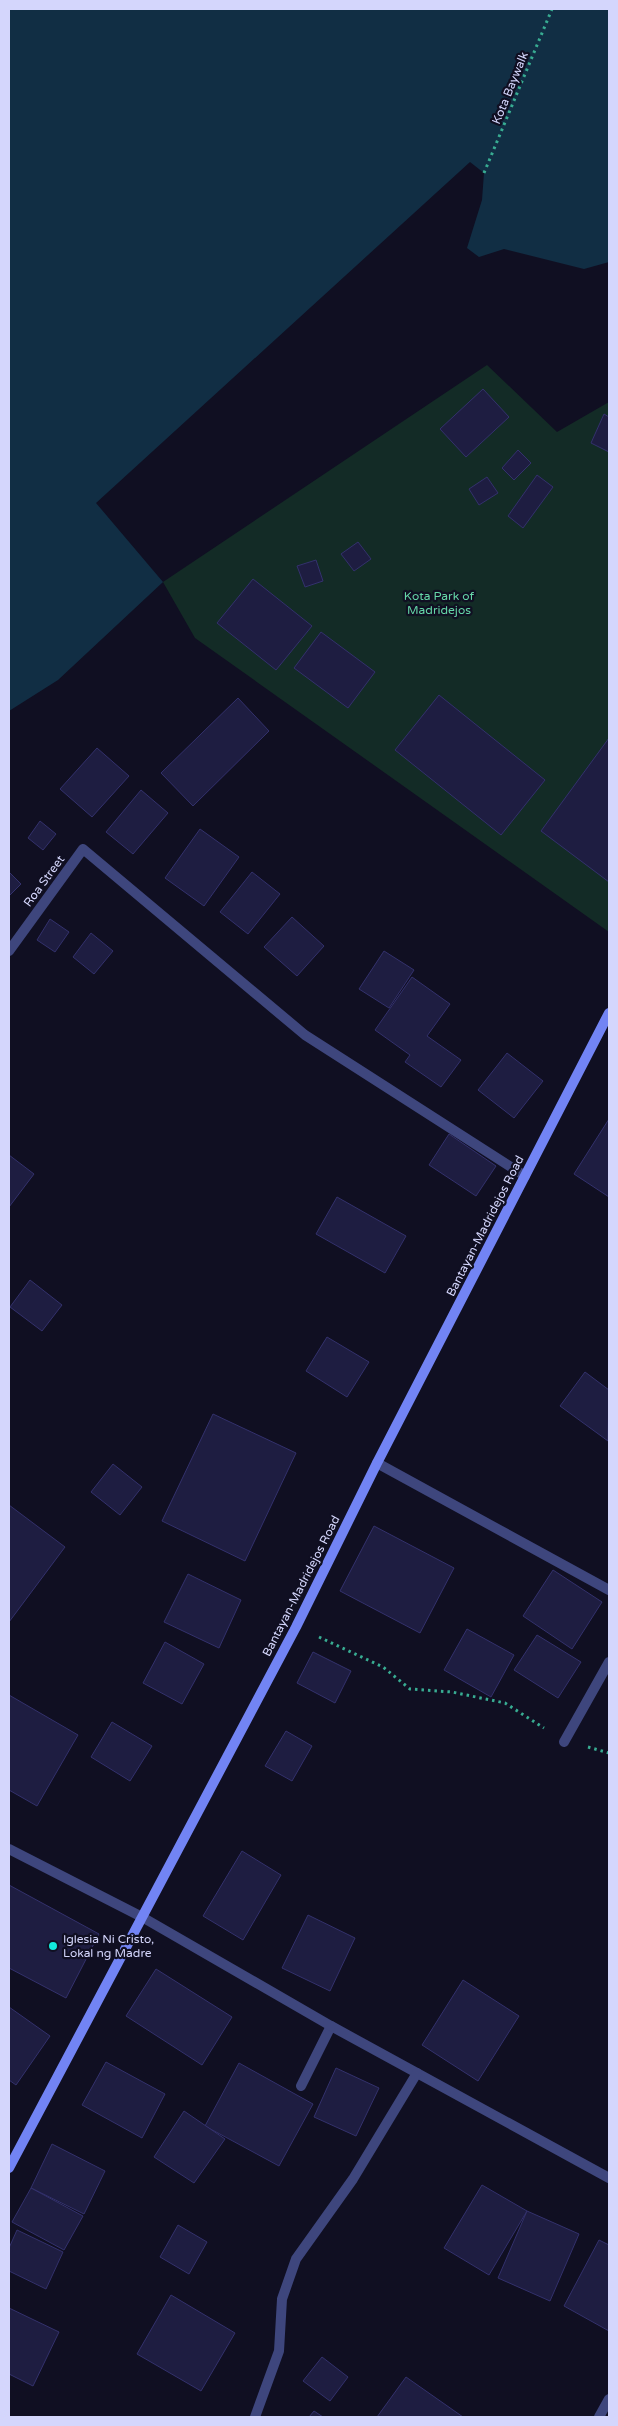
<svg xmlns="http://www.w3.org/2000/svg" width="618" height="2426" font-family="'Varela Round',sans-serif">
<rect width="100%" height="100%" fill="#100f22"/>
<polygon fill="#132b26" points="487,365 557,432 609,402 609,932 195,638 163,582"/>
<polygon fill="#112e44" points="9,9 609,9 609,262 584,269 504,249 479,257 467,248 482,200 484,173 470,162 96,503 163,582 58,680 9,711"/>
<g fill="#1e1d41" stroke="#33316c">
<polygon points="483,389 509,417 466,457 440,429"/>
<polygon points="604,414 609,417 609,452 591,443"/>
<polygon points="518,450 531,463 514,480 502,468"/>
<polygon points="537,475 553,487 523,528 508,516"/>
<polygon points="487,477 498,493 479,505 469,489"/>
<polygon points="358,542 371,559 354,571 341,554"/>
<polygon points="316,560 323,581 305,587 297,566"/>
<polygon points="253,579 312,626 276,670 217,623"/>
<polygon points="321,632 375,672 348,708 294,668"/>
<polygon points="439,695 545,780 501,835 395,750"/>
<polygon points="238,698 269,731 193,806 161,773"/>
<polygon points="609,738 609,882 541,831"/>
<polygon points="97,748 129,776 92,817 60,789"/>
<polygon points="141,790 168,813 133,854 106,832"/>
<polygon points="40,821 56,834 43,850 28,838"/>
<polygon points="200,829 239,857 204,906 165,878"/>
<polygon points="9,872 21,884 9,896"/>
<polygon points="252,872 280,894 248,934 220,912"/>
<polygon points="292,917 324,946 297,976 264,947"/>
<polygon points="50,919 69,932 55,952 37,940"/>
<polygon points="91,933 113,951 94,974 73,957"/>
<polygon points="384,951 414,970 389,1008 359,989"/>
<polygon points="412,977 450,1004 427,1036 461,1060 441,1087 405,1062 410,1055 375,1030"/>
<polygon points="507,1053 543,1081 514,1118 478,1090"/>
<polygon points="609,1119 609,1197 574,1174"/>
<polygon points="449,1134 496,1166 476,1196 429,1165"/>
<polygon points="9,1155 34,1174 9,1207"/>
<polygon points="337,1197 406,1236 385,1273 316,1234"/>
<polygon points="30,1280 62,1305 42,1331 10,1307"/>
<polygon points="327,1337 369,1362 347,1397 306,1371"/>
<polygon points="585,1372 609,1390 608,1441 560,1406"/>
<polygon points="213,1414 296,1453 245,1561 162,1521"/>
<polygon points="113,1464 142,1487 120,1515 91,1492"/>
<polygon points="9,1505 65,1547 9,1622"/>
<polygon points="374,1526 454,1568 420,1633 340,1591"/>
<polygon points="553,1570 602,1602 572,1649 523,1616"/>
<polygon points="188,1574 241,1600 219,1648 164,1622"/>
<polygon points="467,1629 514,1655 491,1697 444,1670"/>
<polygon points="537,1635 581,1662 558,1698 514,1670"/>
<polygon points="165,1642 204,1664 182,1704 143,1683"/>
<polygon points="313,1652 351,1671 335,1703 297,1683"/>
<polygon points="9,1695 78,1735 37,1806 9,1790"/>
<polygon points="112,1722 152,1746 130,1781 91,1757"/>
<polygon points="286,1731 312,1746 292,1781 265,1766"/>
<polygon points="242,1851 281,1875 243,1940 203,1916"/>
<polygon points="9,1885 99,1934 66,1998 9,1968"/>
<polygon points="308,1915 355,1938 330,1991 282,1968"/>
<polygon points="156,1969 232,2017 202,2065 126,2016"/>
<polygon points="463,1980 519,2016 478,2081 422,2045"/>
<polygon points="9,2007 50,2036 16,2085 9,2080"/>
<polygon points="106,2062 165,2094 142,2138 82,2105"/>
<polygon points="239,2063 313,2104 279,2166 205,2126"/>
<polygon points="336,2068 379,2088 356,2136 314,2117"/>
<polygon points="184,2111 225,2139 194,2183 154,2157"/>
<polygon points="52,2144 105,2171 84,2214 31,2188"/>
<polygon points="482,2185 527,2211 489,2275 444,2248"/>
<polygon points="31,2188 83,2216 64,2250 12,2222"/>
<polygon points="527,2211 579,2234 550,2301 498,2278"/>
<polygon points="178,2225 207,2242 189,2274 160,2257"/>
<polygon points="17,2230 63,2252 46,2289 9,2271 9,2248"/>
<polygon points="599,2240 609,2245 609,2331 564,2306"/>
<polygon points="171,2295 235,2333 201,2391 137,2354"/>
<polygon points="9,2308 59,2332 33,2386 9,2374"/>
<polygon points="322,2357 348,2377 330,2401 303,2381"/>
<polygon points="406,2377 463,2417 377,2417"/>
<polygon points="314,2411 323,2417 309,2417"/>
</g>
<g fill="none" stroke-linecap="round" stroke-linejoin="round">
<g stroke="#38ac92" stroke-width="3" stroke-dasharray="2.5 4" stroke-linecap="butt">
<polyline points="484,173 552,9"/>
<polyline points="319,1637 383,1667 410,1689 452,1692 505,1703 544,1728"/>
<polyline points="588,1747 609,1753"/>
</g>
<polyline stroke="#3e467d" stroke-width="10" points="301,2086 331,2026"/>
<g stroke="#3e467d" stroke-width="10">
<polyline points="9,951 83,849 305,1035 525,1176"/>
<polyline points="377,1463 609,1590"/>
<polyline points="564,1742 609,1662"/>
<polyline points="9,1849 142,1917 331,2026 609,2178"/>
<polyline points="255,2417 279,2351 282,2299 296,2259 353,2179 417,2073"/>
<polyline points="599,2417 609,2399"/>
</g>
<polyline stroke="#7284f4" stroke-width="10" points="9,2168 296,1627 377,1463 609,1013"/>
</g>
<circle fill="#12eadc" stroke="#100f22" stroke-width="2" cx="53" cy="1946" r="5"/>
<g text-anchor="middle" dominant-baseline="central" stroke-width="4.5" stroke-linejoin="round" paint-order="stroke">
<g font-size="12" fill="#d4d6fc" stroke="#100f22">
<text transform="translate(510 88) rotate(-68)">Kota Baywalk</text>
<text transform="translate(44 881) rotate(-54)">Roa Street</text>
<text transform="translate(485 1226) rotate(-63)">Bantayan-Madridejos Road</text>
<text transform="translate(301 1586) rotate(-63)">Bantayan-Madridejos Road</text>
</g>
<g font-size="12" fill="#65d6a7" stroke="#100f22">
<text x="439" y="596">Kota Park of<tspan x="439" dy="14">Madridejos</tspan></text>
</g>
<g font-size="12" fill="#d4d6fc" stroke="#100f22" text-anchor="start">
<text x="63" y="1939">Iglesia Ni Cristo,<tspan x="63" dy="14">Lokal ng Madre</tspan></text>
</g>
</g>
<rect width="618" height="2426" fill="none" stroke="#d4d6fc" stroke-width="20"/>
</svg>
